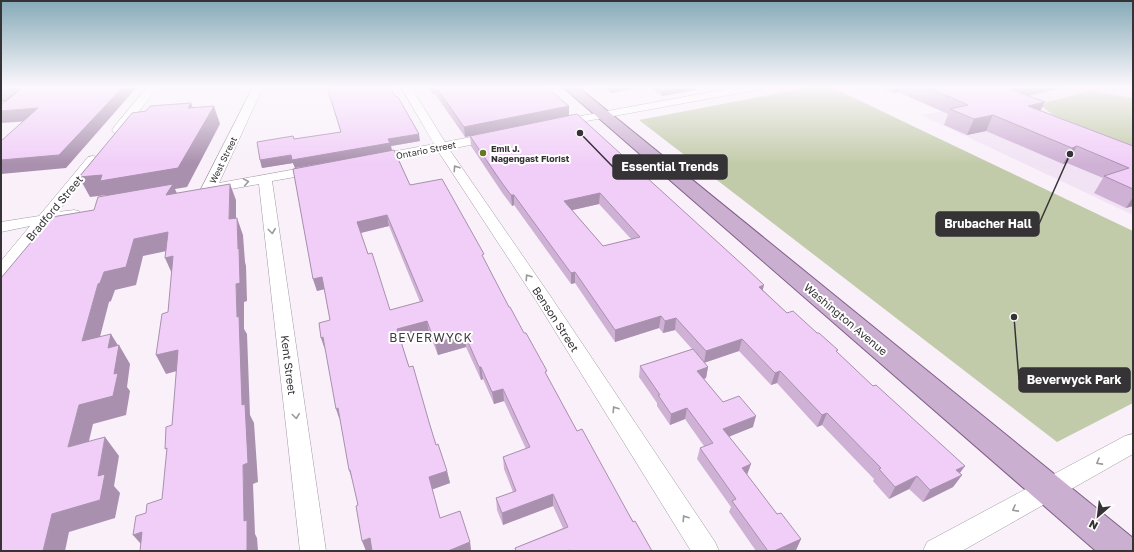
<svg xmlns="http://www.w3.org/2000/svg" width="1134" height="552" font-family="'Golos Text',sans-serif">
<rect width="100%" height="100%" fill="#f9f0fa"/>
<polygon fill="#f1e3f4" points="981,87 1133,87 1133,215 921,115 982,104"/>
<g fill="#c2cba9">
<polygon points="810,87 831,87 1133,231 1133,403 1057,442 639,120"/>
<polygon points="1091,91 1133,98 1133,146 1053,115 1042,106 1047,102"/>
</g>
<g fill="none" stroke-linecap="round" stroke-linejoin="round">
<defs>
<g id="minor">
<polygon points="147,87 158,87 122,133 114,133 112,130 114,127"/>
<polygon points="253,87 263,87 219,183 318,165 323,166 325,169 323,172 318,173 272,181 326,551 300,551 259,184 209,193 203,192 201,189"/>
<polygon points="401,87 411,87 445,142 492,133 496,134 498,137 496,140 492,141 449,149 551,297 715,542 719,551 691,551 537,302 438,151 375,163 370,162 369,159 370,156 375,155 434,144"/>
<polygon points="738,87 761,87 756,90 559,126 555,125 553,123 555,121 559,120"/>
<polygon points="93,156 98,157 99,160 58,212 74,210 79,211 81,214 79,217 49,223 7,276 1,277 1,261 30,226 1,232 1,222 39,216 88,157"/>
<polygon points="1133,434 1133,454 962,551 923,551 927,542 1125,436"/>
</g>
<g id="primary">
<polygon points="5,87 21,87 6,100 1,101 1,90"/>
<polygon points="563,87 578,87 1133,538 1133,551 1096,551"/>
</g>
</defs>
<use href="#minor" stroke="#a29aa4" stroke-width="1"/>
<use href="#primary" stroke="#806087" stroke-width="2"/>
<use href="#minor" fill="#fff" fill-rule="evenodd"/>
<use href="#primary" fill="#cbafd1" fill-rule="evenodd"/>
</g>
<g fill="#cfb1d5" fill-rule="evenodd">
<polygon points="327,87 420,141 391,146 392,151 295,168 293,163 262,168 260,160 293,136 295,139 341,132"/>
<path d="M 427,87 L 546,87 L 569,116 L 763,290 L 787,313 L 837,353 L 962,475 L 953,487 L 923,502 L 909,489 L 889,499 L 873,481 L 874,479 L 822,425 L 817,427 L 777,383 L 771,385 L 739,351 L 704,362 L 708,367 L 706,378 L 704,379 L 723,402 L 753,427 L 729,436 L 747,475 L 777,514 L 801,539 L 796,550 L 793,551 L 756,551 L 729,512 L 731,507 L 697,459 L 700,448 L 704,446 L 685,419 L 670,425 L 657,406 L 657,403 L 639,377 L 640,366 L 692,349 L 675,330 L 663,333 L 659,328 L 615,342 L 575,283 L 571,284 L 514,205 L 512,206 L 503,194 L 471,146 L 470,136 L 465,137 L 435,94 L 433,94 ZM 599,204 L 631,239 L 603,246 L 572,210 Z"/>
<polygon points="603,87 645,87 611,93"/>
<polygon points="648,87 698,87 696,88 696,90 662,96"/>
<polygon points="881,87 1066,87 1029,96 1040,111 1133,146 1133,206 1126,208 1094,193 1103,178 1067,163 1063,164 986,131 967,135 944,125 948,114 898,92 893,93"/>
<polygon points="1127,87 1133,87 1133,89"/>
<path d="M 293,169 L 410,185 L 484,259 L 509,307 L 577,431 L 652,551 L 515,551 L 515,548 L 563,528 L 553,506 L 503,525 L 497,510 L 496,498 L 513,492 L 504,469 L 503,457 L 526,449 L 504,401 L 494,404 L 483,379 L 481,380 L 466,347 L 438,355 L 429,333 L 401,341 L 409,367 L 436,445 L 447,471 L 450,483 L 432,489 L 440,518 L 470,542 L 471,551 L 366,551 L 358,505 L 330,320 L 324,289 L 317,291 L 313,279 ZM 389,226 L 420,302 L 390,310 L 368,254 L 361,233 Z"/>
</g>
<g fill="#a990ae">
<polygon points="123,87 137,87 66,168 1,174 1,160"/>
<polygon points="432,87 435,87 435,94 433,94"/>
<polygon points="612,87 645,87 611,93"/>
<polygon points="683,87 698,87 696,88 696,90 662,96 662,91"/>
<polygon points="895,87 900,87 898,92 893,93"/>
<polygon points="1008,87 1066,87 1000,102 1007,88"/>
<polygon points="1045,102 1037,117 1028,106"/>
<polygon points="191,103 198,120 188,108"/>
<polygon points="214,106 220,124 187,187 175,189 180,200 110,201 107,195 90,197 79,177"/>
<polygon points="569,106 569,116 465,137 464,127"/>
<polygon points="38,108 44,120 1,123 1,111"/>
<polygon points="993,115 986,131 967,135 974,119"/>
<polygon points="419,134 420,141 391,146 392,151 295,168 293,163 262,168 260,160"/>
<polygon points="1077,146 1067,163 1063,164 1072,148"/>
<polygon points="230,184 236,200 236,236 229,219"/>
<polygon points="600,193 599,204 564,212 564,201"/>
<polygon points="511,195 514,195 514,205 512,206"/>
<polygon points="1133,197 1133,206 1126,208"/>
<polygon points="387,215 389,226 360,233 357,222"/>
<polygon points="237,218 243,235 245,262 246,266 247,301 244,302 244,329 247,334 250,415 254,423 258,482 253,484 255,534 257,538 258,551 247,551 244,521 242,405 237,317 236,284 238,249"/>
<polygon points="168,232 176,249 143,256 136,285 115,290 111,301 109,302 94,360 82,341 98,284 104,272 134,239"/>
<polygon points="173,256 173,276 165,258"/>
<polygon points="575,272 575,283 571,284 571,273"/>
<polygon points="322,277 325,289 317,291 313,279"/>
<polygon points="764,285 761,297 759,287"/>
<polygon points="661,316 659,328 615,342 615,330"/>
<polygon points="676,318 675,330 663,333 665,321"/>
<polygon points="427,321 429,333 400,341 397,329"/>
<polygon points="111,334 119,347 119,345 130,364 127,387 130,391 126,415 93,424 83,466 68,447 79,405 114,374 108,348"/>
<polygon points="465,335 466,347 438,355 435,343"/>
<polygon points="323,337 325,350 321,338"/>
<polygon points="742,339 739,351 704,363 706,351"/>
<polygon points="178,350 188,368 166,374 156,355"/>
<polygon points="479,367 481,367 483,379 481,380"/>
<polygon points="708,367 706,378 695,382 697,371"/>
<polygon points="780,371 777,383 771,385 775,373"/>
<polygon points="503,389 504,401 494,404 492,392"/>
<polygon points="338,408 340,421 336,409"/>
<polygon points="687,408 685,419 670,425 671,414"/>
<polygon points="827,413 822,425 817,427 822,415"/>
<polygon points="756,416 753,427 721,440 723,429"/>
<polygon points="105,437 119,456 114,486 120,493 115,518 69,532 65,551 43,551 52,514 98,476"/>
<polygon points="751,464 747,475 742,468"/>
<polygon points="965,466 957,477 962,475 953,487 923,502 930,490 956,470"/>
<polygon points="349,470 350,470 353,482"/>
<polygon points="447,471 450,483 431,490 429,477"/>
<polygon points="917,476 909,489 889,499 895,487"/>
<polygon points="553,494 553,506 503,525 502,513"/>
<polygon points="142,532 147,551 133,535"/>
<polygon points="370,538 374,550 371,551 366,551 362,541"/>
<polygon points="801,539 796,550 793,551 774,551"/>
<polygon points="470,542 471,551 448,551"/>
</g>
<g fill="#f1cef8" stroke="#a990ae" fill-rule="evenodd">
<polygon points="24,87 123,87 59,155 1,160 1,141 38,108 1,111 1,105"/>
<polygon points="327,87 390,87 396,97 398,97 419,134 388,139 390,143 292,160 291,155 260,160 257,142 293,136 294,139 341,132"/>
<polygon points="436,87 546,87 569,106 464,127"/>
<polygon points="657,87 683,87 662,91"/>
<polygon points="927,87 1008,87 1007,88 1045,102 1028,106 1133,146 1133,189 1104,176 1129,168 1077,146 1072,148 993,115 974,119 950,109 968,105"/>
<polygon points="191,103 188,108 214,106 178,168 100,181 102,175 79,177 132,113 146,111 150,106"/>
<path d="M 577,114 L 745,267 L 764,285 L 759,287 L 787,313 L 793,311 L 817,333 L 819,333 L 838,350 L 836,351 L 873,386 L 876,385 L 965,466 L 956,470 L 962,475 L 930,490 L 917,476 L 895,487 L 879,469 L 881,468 L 827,413 L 822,415 L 780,371 L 775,373 L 742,339 L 706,351 L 676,318 L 665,321 L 661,316 L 615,330 L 575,272 L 571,273 L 514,195 L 511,195 L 502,183 L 470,136 ZM 600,193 L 640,237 L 603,246 L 564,201 Z"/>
<path d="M 394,150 L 410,185 L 442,179 L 484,254 L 482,255 L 509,307 L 510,307 L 524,333 L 526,333 L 547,371 L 545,372 L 577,431 L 582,429 L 633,522 L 635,521 L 652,551 L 571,551 L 570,550 L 567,551 L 516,551 L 515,548 L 568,527 L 553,494 L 502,513 L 496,498 L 516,491 L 503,457 L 530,447 L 503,389 L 492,392 L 481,367 L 479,367 L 465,335 L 435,343 L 427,321 L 397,329 L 409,367 L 413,366 L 429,422 L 436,445 L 438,444 L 447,471 L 429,477 L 440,518 L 460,511 L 470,542 L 448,551 L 372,551 L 370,538 L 362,541 L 356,506 L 358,505 L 350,470 L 349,470 L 338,408 L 336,409 L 323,337 L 321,338 L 319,323 L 330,320 L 322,277 L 313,279 L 293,169 ZM 387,215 L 423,301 L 390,310 L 372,253 L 368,254 L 357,222 Z"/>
<polygon points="173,184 166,195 230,184 229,219 237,218 238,249 239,248 240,283 236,284 237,317 239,316 242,405 245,404 248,463 243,465 244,521 247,520 247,551 140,551 142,532 133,535 136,516 146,513 147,504 162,499 167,448 165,449 166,427 172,425 178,350 156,355 162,314 168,312 173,256 165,258 168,232 134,239 126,267 104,272 100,283 98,284 82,341 111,334 108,348 119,345 114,374 118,373 113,396 79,405 68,447 105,437 98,476 105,474 100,500 52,514 43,551 1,551 1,278 52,217 94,210 98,197"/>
<polygon points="693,349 708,367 697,371 723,402 739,396 756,416 723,429 751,464 742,468 777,514 781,513 801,539 774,551 768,551 732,501 736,499 700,448 713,443 687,408 671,414 658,395 660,395 640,366"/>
</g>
<defs><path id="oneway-chevron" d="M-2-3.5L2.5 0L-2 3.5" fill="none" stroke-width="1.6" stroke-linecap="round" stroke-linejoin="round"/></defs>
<g stroke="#9a999b">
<use href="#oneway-chevron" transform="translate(456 168) rotate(-124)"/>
<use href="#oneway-chevron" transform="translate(246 182) rotate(-10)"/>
<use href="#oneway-chevron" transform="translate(272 231) rotate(83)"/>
<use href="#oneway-chevron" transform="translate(528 277) rotate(-124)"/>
<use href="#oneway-chevron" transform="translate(615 409) rotate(-123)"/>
<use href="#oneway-chevron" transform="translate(296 416) rotate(83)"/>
<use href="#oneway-chevron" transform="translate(1099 462) rotate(151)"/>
<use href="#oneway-chevron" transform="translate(1015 509) rotate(152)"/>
<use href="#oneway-chevron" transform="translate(685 518) rotate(-123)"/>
</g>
<linearGradient id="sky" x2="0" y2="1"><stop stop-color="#85aab7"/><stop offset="0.53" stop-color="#fcf8fd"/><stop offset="1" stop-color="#fcf8fd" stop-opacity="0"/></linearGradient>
<rect width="1134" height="164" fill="url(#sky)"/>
<circle fill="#667623" stroke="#fff" stroke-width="1.5" cx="483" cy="153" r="4"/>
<g text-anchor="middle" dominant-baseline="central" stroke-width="4" stroke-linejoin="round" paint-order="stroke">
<g font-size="9" font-weight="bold" fill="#363337" stroke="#fff" text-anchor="start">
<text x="491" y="148">Emil J.<tspan x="491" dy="10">Nagengast Florist</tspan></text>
</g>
<g font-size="9" fill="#363337" stroke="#fff">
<text transform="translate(426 150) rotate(-11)">Ontario Street</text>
<text transform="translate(223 160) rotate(-64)">West Street</text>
</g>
<g font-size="11" fill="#363337" stroke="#fff">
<text transform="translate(54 208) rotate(-50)">Bradford Street</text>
<text transform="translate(556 319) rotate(57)">Benson Street</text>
<text transform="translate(846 319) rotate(40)">Washington Avenue</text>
<text transform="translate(289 365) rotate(83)">Kent Street</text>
</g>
<g font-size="12" letter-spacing="1" fill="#413b43" stroke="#fff">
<text x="431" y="337">BEVERWYCK</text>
</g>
</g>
<path fill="none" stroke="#363337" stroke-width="1.5" d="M580 133L613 167M1070 154L1039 224M1014 317L1019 380"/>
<g fill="#363337" stroke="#fff" stroke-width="1.5">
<circle cx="580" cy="133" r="4"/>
<circle cx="1070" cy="154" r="4"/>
<circle cx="1014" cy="317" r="4"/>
</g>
<g fill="#363337" stroke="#363337" stroke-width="1.5">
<rect x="613" y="155" width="114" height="24" rx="4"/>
<rect x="936" y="212" width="103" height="24" rx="4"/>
<rect x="1019" y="368" width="111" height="24" rx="4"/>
</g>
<g font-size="12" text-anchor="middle" font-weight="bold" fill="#fff">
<text x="670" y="171">Essential Trends</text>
<text x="988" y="228">Brubacher Hall</text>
<text x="1074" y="384">Beverwyck Park</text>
</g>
<rect width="1134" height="552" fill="none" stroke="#363337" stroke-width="4"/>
<g transform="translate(1098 516) rotate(208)" stroke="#ffffff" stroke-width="3" paint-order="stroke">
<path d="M0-3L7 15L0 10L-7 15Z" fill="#363337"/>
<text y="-6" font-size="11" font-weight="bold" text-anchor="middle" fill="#363337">N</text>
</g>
</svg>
